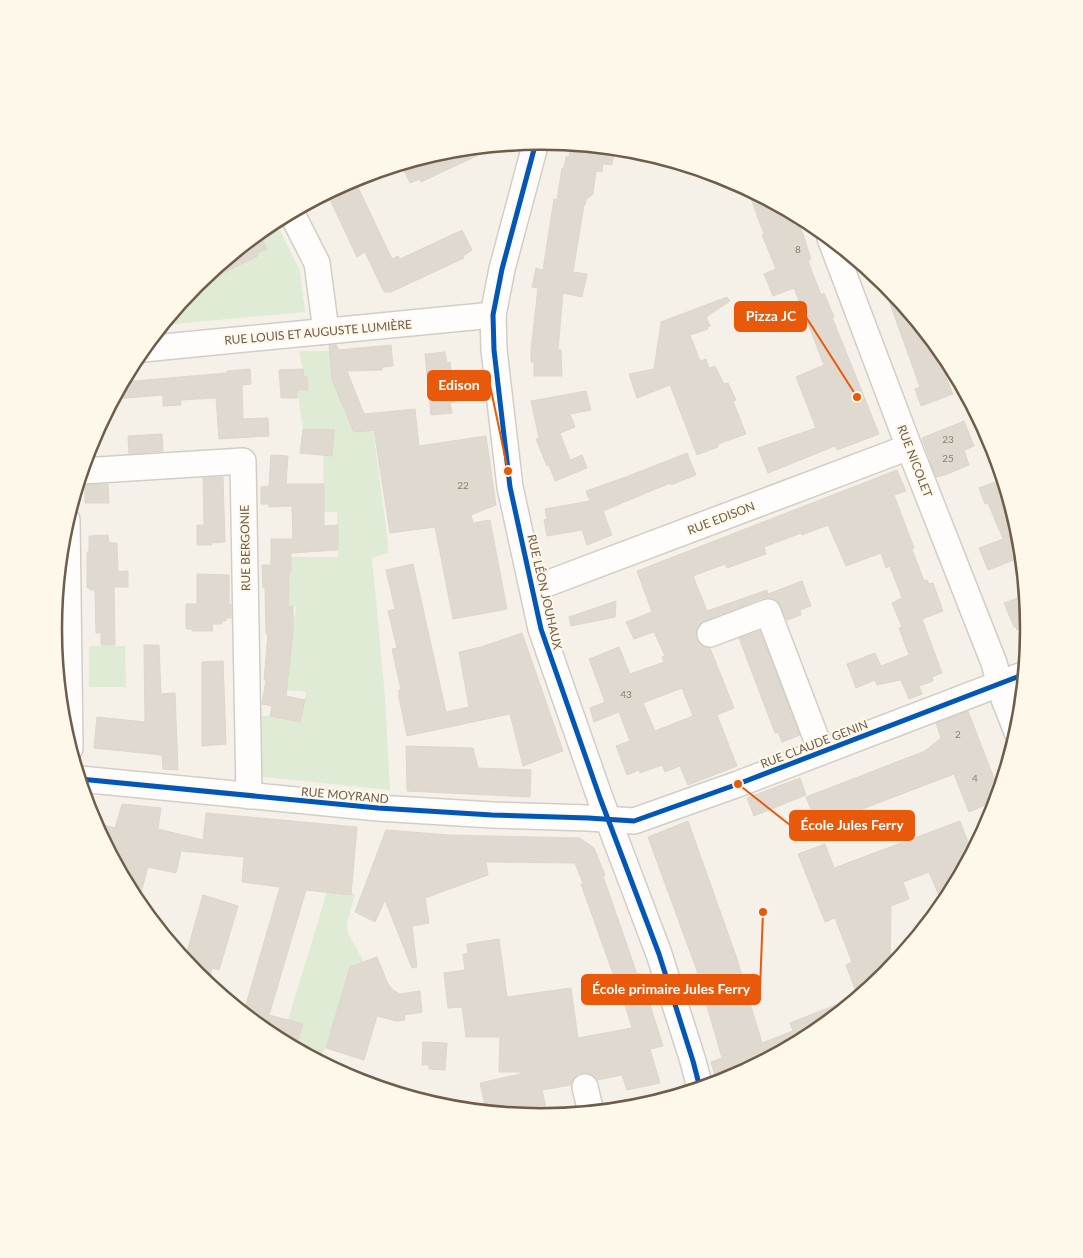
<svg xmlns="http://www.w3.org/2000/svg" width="1083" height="1258" font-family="Lato,sans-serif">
<rect width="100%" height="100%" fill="#f5f1e8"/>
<g fill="#dfebd4">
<polygon points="275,221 300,271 305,312 163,325 195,286 258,256 257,253 267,249 259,233"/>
<polygon points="299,351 330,351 373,430 388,542 388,553 372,558 385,697 390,790 254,776 255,716 270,716 300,722 306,692 287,690 293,617 295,616 296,606 288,607 289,572 291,572 291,557 338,557 337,512 324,512 324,506 323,455 334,430 303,429 297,390 308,389 307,377 304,376"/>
<polygon points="89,646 125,646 126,687 89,687"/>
<polygon points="327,892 355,894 347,924 348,933 364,962 350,967 326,1048 317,1060 295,1048 303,1025 288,1020"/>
</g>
<g fill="#e0d9d0" stroke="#ddd6cb" fill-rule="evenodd">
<polygon points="571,144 605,148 605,150 614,151 612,165 603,164 602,172 596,171 593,194 586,200 585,205 584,205 573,272 587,274 582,297 563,293 558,350 561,350 562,376 534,376 534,362 531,362 531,350 538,288 532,287 536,268 543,270 554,199 557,200 562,168 564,168 566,157 569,157"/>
<polygon points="493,146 493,148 421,182 420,179 410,183 401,164 447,151"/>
<polygon points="354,179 392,259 398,256 400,259 462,230 472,250 463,256 464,258 421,278 391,292 384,292 365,252 357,257 327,193"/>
<polygon points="747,188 788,210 794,226 798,225 802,231 811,259 808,261 821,295 824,293 834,317 832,317 879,434 837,450 835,446 768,473 758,448 816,428 796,377 824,365 794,288 773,296 764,274 776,269 762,235 764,234"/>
<polygon points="259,233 267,249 257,253 258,256 213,278 210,273"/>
<polygon points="885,283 947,358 949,362 941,365 953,394 921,406 915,389 920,387 883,284"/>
<polygon points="727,297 730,301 706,317 710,326 707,327 708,329 690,335 700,361 706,359 709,368 715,366 724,384 728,383 736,400 733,401 746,434 718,444 718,447 697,455 670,385 637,398 629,374 654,369 661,322"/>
<polygon points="329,345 336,345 339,350 391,345 393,366 382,367 382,370 347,371 364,414 415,409 419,446 486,436 496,505 471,515 473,523 490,520 507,609 453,619 435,527 390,533 374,430 354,432 332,380"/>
<polygon points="445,352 447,363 450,362 455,402 450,403 452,413 431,415 425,354"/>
<polygon points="250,369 251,384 242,385 243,419 268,418 269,436 219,439 216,398 181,400 181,405 163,406 163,395 114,399 123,382 227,373 227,371"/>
<polygon points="303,369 304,376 307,377 308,390 297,390 297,398 281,398 279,370"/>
<polygon points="586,391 591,410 570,414 575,427 560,433 570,460 582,455 587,468 555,481 549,465 547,466 536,439 539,438 531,401"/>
<polygon points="964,421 974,446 964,450 969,465 945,475 936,477 922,438"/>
<polygon points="303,429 334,430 332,456 300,453"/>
<polygon points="162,434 163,451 129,454 128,436"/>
<polygon points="687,453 696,475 671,485 671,483 658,488 603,511 612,535 587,545 582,530 547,536 544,520 547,519 545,509 590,501 586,491 626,477"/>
<polygon points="271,455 288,456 286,484 324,484 324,526 338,525 338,550 291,553 291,572 289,572 288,607 293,606 293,631 286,696 305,700 300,722 270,716 272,706 262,704 266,680 264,680 268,634 266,634 265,588 263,588 262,565 271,565 271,539 293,539 292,506 269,507 269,504 261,504 261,487 269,486"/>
<path d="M 897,470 L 906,491 L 894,495 L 914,548 L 912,549 L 924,581 L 927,580 L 929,584 L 933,583 L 943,611 L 922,619 L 942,673 L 932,677 L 933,681 L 919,686 L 922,694 L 909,699 L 901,680 L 877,685 L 875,680 L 856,688 L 847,664 L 875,653 L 881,666 L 909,655 L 899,628 L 902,627 L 892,603 L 902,598 L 890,566 L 886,568 L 881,553 L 846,566 L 828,525 L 802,535 L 801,533 L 764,547 L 766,554 L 727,568 L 725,564 L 693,576 L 707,611 L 767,590 L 768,594 L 802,581 L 811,606 L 800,610 L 801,615 L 787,620 L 777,601 L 771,598 L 763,598 L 705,621 L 699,625 L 696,632 L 697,640 L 701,645 L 710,648 L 734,708 L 717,715 L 737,766 L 688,785 L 680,766 L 665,772 L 662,765 L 640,773 L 639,770 L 627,775 L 616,746 L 630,741 L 619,712 L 594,722 L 590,708 L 605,702 L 589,659 L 619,647 L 630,674 L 664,662 L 662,657 L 665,656 L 654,632 L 634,639 L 626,622 L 652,612 L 637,571 ZM 682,688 L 693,716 L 655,731 L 643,703 Z"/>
<polygon points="223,477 225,542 212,543 212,545 197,545 197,525 204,525 203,478"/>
<polygon points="1003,479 1020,534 1022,557 988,570 979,548 1003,539 988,503 985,504 979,488"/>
<polygon points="108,484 109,503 85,503 85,485"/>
<polygon points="108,535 109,543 117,543 118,572 128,571 128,587 114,587 115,645 101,645 101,633 96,633 95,590 90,590 90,588 87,588 87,553 89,550 89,536"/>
<polygon points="413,564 446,712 469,707 459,652 481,647 522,633 563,751 523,766 510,714 407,736 399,697 399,690 401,690 392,649 397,648 388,611 395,609 386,570"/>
<polygon points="197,574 229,575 229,604 231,604 231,618 226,618 226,621 222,621 222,624 212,624 213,631 192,631 192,629 186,629 186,604 197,604"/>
<polygon points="1026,595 1029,626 1017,630 1016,627 1014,627 1004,603"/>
<polygon points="616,601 615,617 571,626 569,617"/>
<polygon points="760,631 800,735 782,742 778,732 775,733 739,638"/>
<polygon points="144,645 159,645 161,694 175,693 178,770 163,769 162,755 94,748 97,717 145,722"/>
<polygon points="223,661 226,744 202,746 202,662"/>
<polygon points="968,711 999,791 997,800 969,812 954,774 818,826 806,797 925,751 941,738 936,723"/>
<polygon points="406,746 473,748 478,768 531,770 530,797 407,791"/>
<polygon points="800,778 806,795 754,816 747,798"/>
<polygon points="122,804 161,808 158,829 203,840 206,813 357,827 351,895 306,890 269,1015 303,1024 295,1048 270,1034 234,1004 245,1008 280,887 242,882 244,857 181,851 176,873 148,867 138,903 94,822 115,828"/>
<polygon points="688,821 737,959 762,1043 793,1031 790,1023 851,999 852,1002 812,1035 730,1079 728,1074 716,1079 711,1062 722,1058 696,968 648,837"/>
<polygon points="960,821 972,853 947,900 943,905 929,872 903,882 909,899 891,906 890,970 858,997 846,965 852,962 835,918 825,922 798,854 825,844 834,868"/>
<polygon points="386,830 449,835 580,838 594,848 605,875 603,876 637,974 640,973 663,1046 650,1049 660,1083 627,1090 622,1075 597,1080 590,1073 582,1073 575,1077 571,1085 542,1090 546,1108 519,1115 486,1111 480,1083 520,1074 520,1072 499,1072 500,1037 466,1037 462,1007 448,1008 444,973 465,970 463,954 468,954 467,944 499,939 507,997 571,988 578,1038 632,1028 618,981 616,982 581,884 583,883 575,863 486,862 488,875 425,898 429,923 412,926 417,967 412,968 385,900 375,922 355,912"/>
<polygon points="203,895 238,906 219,970 212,968 210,977 195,972 185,959"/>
<polygon points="377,957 388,984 393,990 400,994 420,991 422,1012 404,1015 405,1020 396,1021 377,1016 364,1060 326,1048 350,967"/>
<polygon points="423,1042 447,1043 445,1070 429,1069 429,1065 422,1065"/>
</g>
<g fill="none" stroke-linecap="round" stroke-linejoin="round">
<defs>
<g id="minor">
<polyline points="536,142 502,269 493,315 494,350 510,487 541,629 600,798 659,954 693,1061 700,1088"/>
<polyline points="291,212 317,263 326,331"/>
<polyline points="830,238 909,447 994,663 1004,699 1017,732"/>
<polyline points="143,349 493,315"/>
<polyline points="82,471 243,461 249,796"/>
<polyline points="67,520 70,748"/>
<polyline points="533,589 909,447"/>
<polyline points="710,634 768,612 821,751"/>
<polyline points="80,779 378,808 492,815 588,818 634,821 738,784 1025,674"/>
<polyline points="585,1087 591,1112"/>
</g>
</defs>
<use href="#minor" stroke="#d2cdc6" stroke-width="28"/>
<use href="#minor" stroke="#fefdfc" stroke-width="25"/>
<defs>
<g id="cycleway">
<polyline points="536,142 502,269 493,315 494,350 510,487 541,629 600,798 659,954 693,1061 700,1088"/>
<polyline points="80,779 378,808 492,815 588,818 634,821 738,784 1025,674"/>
</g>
</defs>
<use href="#cycleway" stroke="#fdf8e9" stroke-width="8"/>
<use href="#cycleway" stroke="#0057b8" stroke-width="5"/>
</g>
<g text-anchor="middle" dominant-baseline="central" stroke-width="4" stroke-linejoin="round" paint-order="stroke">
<g font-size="10" fill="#8d7e6f">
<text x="798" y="249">8</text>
<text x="948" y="439">23</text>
<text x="948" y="458">25</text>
<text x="463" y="485">22</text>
<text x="626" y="694">43</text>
<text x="958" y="734">2</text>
<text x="975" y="778">4</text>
</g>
<g font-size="12" fill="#6f5d4c" stroke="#fdf8e9">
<text transform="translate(318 332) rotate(-5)">RUE LOUIS ET AUGUSTE LUMIÈRE</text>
<text transform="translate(915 461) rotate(69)">RUE NICOLET</text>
<text transform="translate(721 518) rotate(-21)">RUE EDISON</text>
<text transform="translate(245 548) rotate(-91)">RUE BERGONIE</text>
<text transform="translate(545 592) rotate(77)">RUE LÉON JOUHAUX</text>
<text transform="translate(814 744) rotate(-21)">RUE CLAUDE GENIN</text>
<text transform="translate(345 795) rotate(5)">RUE MOYRAND</text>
</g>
</g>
<path d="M0 0H1083V1258H0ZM62 629a479 479 0 1 1 958 0a479 479 0 1 1-958 0Z" fill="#fdf8e9" fill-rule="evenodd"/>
<path fill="none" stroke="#6f5d4c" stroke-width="2.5" d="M62 629a479 479 0 1 1 958 0a479 479 0 1 1-958 0Z"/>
<path fill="none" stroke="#e8590c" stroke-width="2" d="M857 397L806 317M508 471L490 385M738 784L790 825M763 912L760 989"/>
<g fill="#e8590c" stroke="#fdf8e9" stroke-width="2">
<circle cx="857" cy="397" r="5"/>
<circle cx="508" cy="471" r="5"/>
<circle cx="738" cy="784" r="5"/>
<circle cx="763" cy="912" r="5"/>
</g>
<g fill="#e8590c" stroke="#e8590c" stroke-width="2">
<rect x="735" y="302" width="71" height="29" rx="5"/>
<rect x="428" y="371" width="62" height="29" rx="5"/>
<rect x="790" y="811" width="124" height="29" rx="5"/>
<rect x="582" y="975" width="178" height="29" rx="5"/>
</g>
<g font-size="14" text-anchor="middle" font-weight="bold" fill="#fff">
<text x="771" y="321">Pizza JC</text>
<text x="459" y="390">Edison</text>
<text x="852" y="830">École Jules Ferry</text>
<text x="671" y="994">École primaire Jules Ferry</text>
</g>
</svg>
